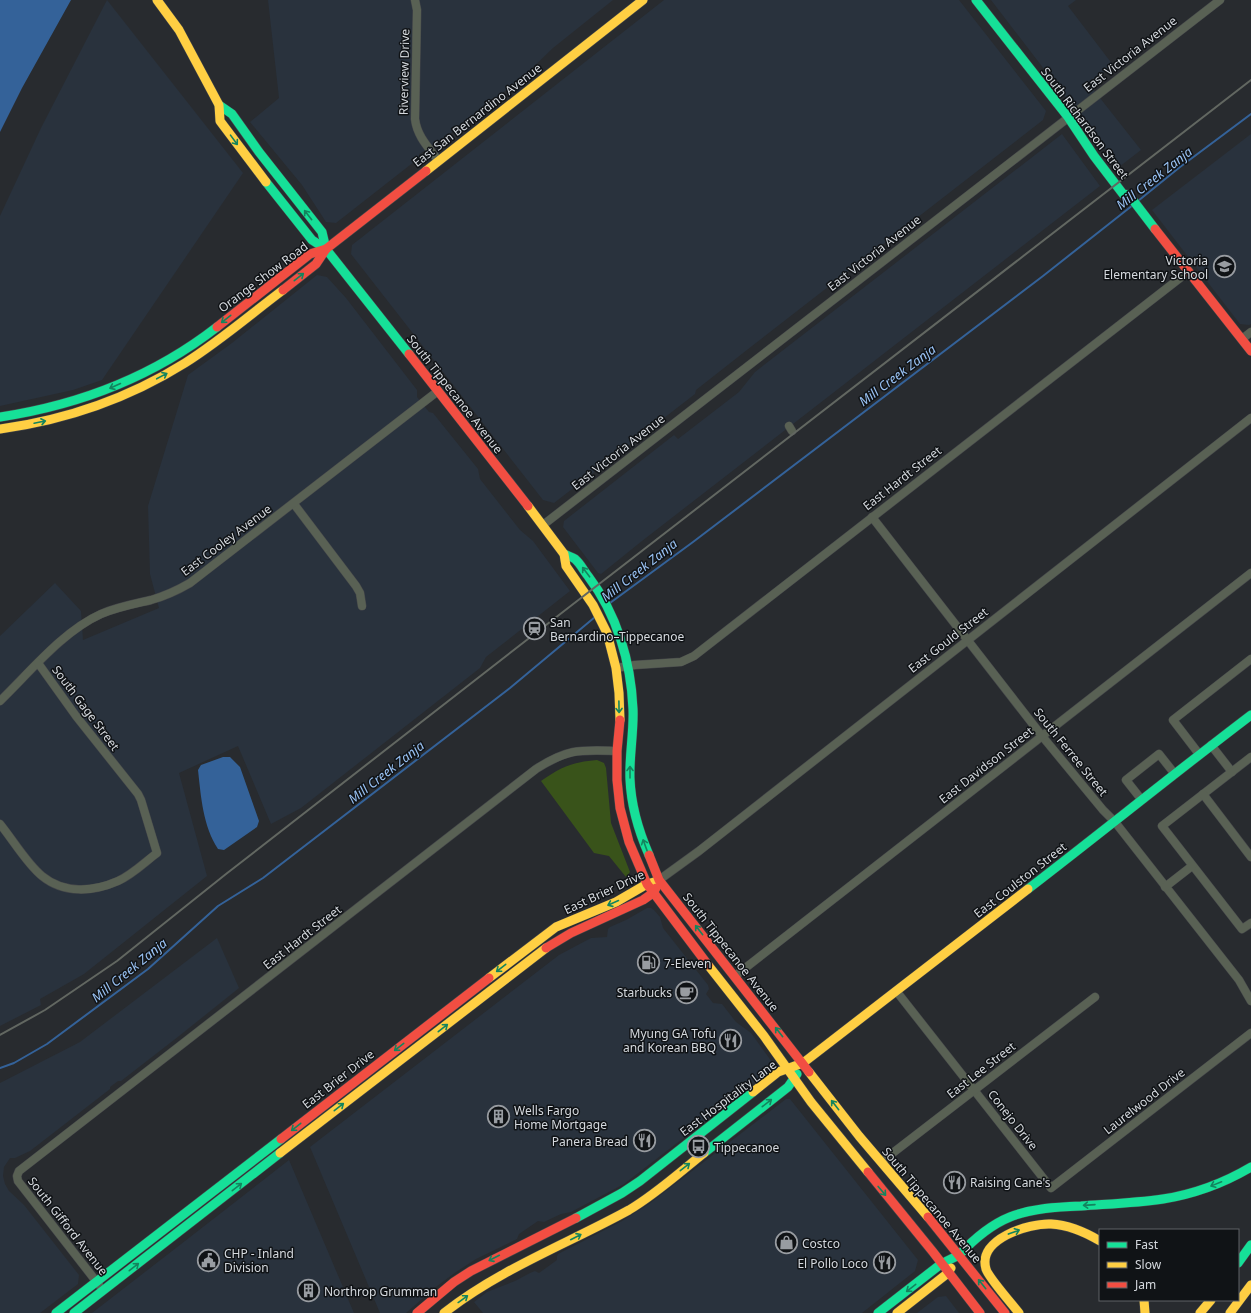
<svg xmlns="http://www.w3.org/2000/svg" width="1251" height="1313" font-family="'Noto Sans',sans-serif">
<rect width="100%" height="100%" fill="#282b2f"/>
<g fill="#29323d">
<polygon points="107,0 243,173 102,380 73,390 0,406 0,216 41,128"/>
<polygon points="268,0 613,0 553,48 524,76 438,143 419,154 419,158 336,223 326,222 302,185 250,122 279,98"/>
<polygon points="664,0 959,0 1046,111 1043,120 752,346 696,390 695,394 554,503 543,500 351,254 352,245"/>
<polygon points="991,0 1076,0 1068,6 1113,65 1089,84 1141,150 1119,167"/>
<polygon points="1062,134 1100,186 642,541 601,574 598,573 563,527 564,521 674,435 678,439 739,392 755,372"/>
<polygon points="1251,134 1251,324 1249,325 1240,324 1152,210"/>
<polygon points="317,275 327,277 346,298 417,390 417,397 429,412 433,413 478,469 480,479 520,530 533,541 570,591 486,657 480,668 301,808 271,824 238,746 179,773 207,876 84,974 40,999 41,1005 0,1026 0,636 55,583 81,611 83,640 159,608 150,574 148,506 188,375 232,343"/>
<polygon points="647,908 651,908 654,910 660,917 663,928 708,985 709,989 706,994 713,1003 722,1004 736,1022 751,1033 772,1062 770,1071 624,1184 571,1212 561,1214 544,1222 538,1221 519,1234 517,1239 476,1259 456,1272 437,1286 406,1313 380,1313 310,1147 559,955 591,938 607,937 608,929 610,927 626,920"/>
<polygon points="217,938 239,988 179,1036 121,1081 118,1081 110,1087 110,1089 30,1151 15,1158 10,1158 4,1167 3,1176 5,1184 9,1191 24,1205 79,1275 78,1284 40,1313 0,1313 0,1083 80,1042"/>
<polygon points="786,1099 790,1099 918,1260 915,1271 862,1313 483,1313 474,1302 487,1292 515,1281 530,1273 535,1271 539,1273 557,1260 557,1256 558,1254 622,1221 649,1204"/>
<polygon points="289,1160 354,1313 92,1313 185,1241"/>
<polygon points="946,1296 959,1313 917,1313 938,1297"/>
</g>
<path fill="#39531a" d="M 597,760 L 604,763 L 606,768 L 611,823 L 630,872 L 626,877 L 609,856 L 594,853 L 541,781 C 561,767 572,762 597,760 Z"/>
<g fill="#346299">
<polygon points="0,0 71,0 22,88 0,132"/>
<path d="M 223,757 L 230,757 L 240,767 L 259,821 L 257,827 L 224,850 L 218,849 C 203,826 201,797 198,770 L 201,765 Z"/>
</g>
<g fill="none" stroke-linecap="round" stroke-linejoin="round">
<g stroke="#346299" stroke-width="2">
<polyline points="1138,201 1180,167 1251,114"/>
<polyline points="610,603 693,542 1043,276 1133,205"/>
<polyline points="0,1068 14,1063 47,1044 148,969 218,906 263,878 510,688 595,617"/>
</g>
<defs>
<g id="street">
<path d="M 415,0 L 417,10 L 415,119 C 417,136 428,147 438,160"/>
<polyline points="1242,339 1251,332"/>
<polyline points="789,426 792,431"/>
<polyline points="294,504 356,586 360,593 362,606"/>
<polyline points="872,517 1042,736 1103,810 1115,822 1239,980 1251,1001"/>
<polyline points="543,525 1220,0"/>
<polyline points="616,668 635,665 681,662 694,656 1189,271"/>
<path d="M 0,701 C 30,672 63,631 101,614 C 117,607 134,604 151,600 C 165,596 178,590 190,583 L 438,391"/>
<polyline points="1211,745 1232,772"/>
<polyline points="1199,754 1173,720 1251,659"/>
<polyline points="1251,757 1162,826 1242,929 1251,923"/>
<polyline points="1203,794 1251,857"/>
<polyline points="1141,799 1126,780 1159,754 1174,773"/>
<path d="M 0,824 C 13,840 27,864 42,876 C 64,894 93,892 118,881 C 132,875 145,862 157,853 L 141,800 L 138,794 L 76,716 L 38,663"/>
<polyline points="659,880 699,851 1251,418"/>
<polyline points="1165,887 1192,866"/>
<polyline points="735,976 1251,573"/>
<polyline points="897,992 1051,1188 1251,1033"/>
<polyline points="881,1162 1095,997"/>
<path d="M 99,1285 L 18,1181 L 17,1176 L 19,1171 L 536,769 C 569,748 580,750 617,751"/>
</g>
<g id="fast">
<polyline points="976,0 1068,117 1094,156 1123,194 1129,195 1155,229"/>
<polyline points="219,105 232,114 259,152 322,232 326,249"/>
<polyline points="266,182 312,240 326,249 409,354"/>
<path d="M 0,417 C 79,405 154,376 217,327"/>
<path d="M 564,554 C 568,556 572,557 575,559 C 580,563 584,571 588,576 C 617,614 631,662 633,709 C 634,732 629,756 630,779 C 631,805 639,832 649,855"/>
<path d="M 1028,889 C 1102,832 1176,772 1251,715"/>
<polyline points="704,1153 788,1087 797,1074"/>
<polyline points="576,1218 622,1193 640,1181 753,1092"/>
<path d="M 959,1255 C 974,1239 990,1225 1010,1217 C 1033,1208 1057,1207 1081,1206 C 1108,1204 1136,1203 1163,1199 C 1194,1194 1224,1183 1251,1167"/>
<polyline points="1238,1263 1251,1245"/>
<polyline points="56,1313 281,1139"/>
<polyline points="74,1313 280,1153"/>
<polyline points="878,1313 941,1264 959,1255"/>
</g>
<g id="slow">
<polyline points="157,0 179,30 219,105 220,121 266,182"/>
<polyline points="426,171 643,0"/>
<path d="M 0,429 C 66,420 129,398 185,363 C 220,341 251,314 283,290"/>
<polyline points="528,506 564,554 566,566 593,605 607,633 616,668 619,693 620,720"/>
<polyline points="708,965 764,1036 811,1102 868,1172"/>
<polyline points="489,978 556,927 616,902 647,884 654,882"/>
<polyline points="809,1072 859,1136 928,1217"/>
<polyline points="753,1092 778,1072 803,1063 1028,889"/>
<polyline points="280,1153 546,948"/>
<polyline points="1144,1300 1145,1313"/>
<path d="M 444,1313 C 500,1269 567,1244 629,1210 C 656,1194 680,1172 704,1153"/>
<polyline points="897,1313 948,1273 951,1268"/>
<path d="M 1019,1313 C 1012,1304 988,1277 986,1269 C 977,1239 1029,1223 1051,1224 C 1069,1225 1085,1232 1100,1241"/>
<polyline points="1200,1313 1211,1300"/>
<polyline points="1230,1313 1251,1285"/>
</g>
<g id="jam">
<polyline points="1155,229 1251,351"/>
<polyline points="283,290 316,264 326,249"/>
<polyline points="217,327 310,254 326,249 426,171"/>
<polyline points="409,354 528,506"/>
<polyline points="620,720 617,751 617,780 620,808 629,842 647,884 708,965"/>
<polyline points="649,855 659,880 809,1072"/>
<polyline points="546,948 571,933 643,900 653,893 656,888"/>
<polyline points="281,1139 489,978"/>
<polyline points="868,1172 933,1252 980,1313"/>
<polyline points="928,1217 1005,1313"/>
<polyline points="417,1313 454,1282 471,1271 576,1218"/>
</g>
</defs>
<use href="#street" stroke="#45474a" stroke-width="9"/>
<use href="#fast" stroke="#45474a" stroke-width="10"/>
<use href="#slow" stroke="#45474a" stroke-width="10"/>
<use href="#jam" stroke="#45474a" stroke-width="10"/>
<use href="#street" stroke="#596154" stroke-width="8"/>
<use href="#fast" stroke="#16e098" stroke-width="9"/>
<use href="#slow" stroke="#ffcf43" stroke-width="9"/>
<use href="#jam" stroke="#f24e42" stroke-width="9"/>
<polyline stroke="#626761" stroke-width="2" points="0,1035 45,1010 117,961 226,874 537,632 1251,80"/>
</g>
<defs><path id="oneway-shaft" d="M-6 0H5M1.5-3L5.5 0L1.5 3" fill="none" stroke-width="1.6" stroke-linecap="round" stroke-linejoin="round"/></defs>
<g stroke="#13845e">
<use href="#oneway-shaft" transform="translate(234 140) rotate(54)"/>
<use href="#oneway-shaft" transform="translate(308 215) rotate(-128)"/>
<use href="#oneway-shaft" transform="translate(299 277) rotate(-38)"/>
<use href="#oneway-shaft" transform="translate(226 319) rotate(142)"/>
<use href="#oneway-shaft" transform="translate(162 376) rotate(-28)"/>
<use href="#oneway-shaft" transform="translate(115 386) rotate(156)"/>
<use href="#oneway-shaft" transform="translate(40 422) rotate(-12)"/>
<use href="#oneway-shaft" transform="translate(586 572) rotate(-127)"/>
<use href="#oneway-shaft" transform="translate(619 707) rotate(89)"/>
<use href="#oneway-shaft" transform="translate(630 772) rotate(-90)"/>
<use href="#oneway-shaft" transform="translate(645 845) rotate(-110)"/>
<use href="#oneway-shaft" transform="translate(613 903) rotate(156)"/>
<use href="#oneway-shaft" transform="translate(699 930) rotate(-128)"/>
<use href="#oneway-shaft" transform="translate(501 968) rotate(142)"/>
<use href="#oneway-shaft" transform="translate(443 1028) rotate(-38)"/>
<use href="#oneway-shaft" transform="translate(779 1032) rotate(-128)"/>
<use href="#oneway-shaft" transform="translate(399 1047) rotate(142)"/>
<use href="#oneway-shaft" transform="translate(767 1103) rotate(-38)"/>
<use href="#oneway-shaft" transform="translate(835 1105) rotate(-128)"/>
<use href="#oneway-shaft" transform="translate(339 1107) rotate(-38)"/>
<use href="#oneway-shaft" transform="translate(296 1127) rotate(142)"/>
<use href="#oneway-shaft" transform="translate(685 1167) rotate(-38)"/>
<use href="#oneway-shaft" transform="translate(1216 1184) rotate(158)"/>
<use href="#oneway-shaft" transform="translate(237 1187) rotate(-38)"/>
<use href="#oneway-shaft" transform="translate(882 1191) rotate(50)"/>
<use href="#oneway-shaft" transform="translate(1089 1205) rotate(176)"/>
<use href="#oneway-shaft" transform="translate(1014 1232) rotate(-20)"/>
<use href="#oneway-shaft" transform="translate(576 1237) rotate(-27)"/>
<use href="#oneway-shaft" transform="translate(494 1258) rotate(153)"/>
<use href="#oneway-shaft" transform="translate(134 1267) rotate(-38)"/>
<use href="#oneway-shaft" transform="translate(982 1284) rotate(-129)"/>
<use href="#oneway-shaft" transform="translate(911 1288) rotate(142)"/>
<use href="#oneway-shaft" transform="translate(463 1299) rotate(-36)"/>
</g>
<defs>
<symbol id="school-ring" viewBox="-11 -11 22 22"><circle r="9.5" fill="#101316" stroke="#989ca1" stroke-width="1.5"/><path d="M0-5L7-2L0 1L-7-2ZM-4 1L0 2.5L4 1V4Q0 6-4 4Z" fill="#989ca1"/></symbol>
<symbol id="station-ring" viewBox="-11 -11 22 22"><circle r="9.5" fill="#101316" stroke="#989ca1" stroke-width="1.5"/><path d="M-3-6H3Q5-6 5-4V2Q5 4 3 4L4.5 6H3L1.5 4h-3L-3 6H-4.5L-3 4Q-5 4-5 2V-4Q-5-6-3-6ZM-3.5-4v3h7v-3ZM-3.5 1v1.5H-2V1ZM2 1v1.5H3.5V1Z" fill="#989ca1"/></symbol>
<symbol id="fuel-ring" viewBox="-11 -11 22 22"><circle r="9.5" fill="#101316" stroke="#989ca1" stroke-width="1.5"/><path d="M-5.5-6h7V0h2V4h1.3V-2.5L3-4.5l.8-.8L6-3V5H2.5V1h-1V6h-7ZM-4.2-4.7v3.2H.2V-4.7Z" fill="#989ca1"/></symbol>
<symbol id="cafe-ring" viewBox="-11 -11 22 22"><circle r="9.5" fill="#101316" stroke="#989ca1" stroke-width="1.5"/><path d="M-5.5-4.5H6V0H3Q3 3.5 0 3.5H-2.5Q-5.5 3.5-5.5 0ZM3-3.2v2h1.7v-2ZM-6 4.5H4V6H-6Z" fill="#989ca1"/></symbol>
<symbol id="restaurant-ring" viewBox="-11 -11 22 22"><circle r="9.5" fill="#101316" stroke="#989ca1" stroke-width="1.5"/><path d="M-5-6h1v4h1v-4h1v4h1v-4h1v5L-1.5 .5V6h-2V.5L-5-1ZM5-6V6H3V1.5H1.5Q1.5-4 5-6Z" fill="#989ca1"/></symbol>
<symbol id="building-ring" viewBox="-11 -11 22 22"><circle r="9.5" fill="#101316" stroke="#989ca1" stroke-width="1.5"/><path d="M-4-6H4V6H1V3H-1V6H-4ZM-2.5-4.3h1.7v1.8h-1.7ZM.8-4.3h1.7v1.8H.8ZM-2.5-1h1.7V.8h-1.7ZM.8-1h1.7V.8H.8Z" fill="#989ca1"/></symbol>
<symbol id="bus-ring" viewBox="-11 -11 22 22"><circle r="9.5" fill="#101316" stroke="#989ca1" stroke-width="1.5"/><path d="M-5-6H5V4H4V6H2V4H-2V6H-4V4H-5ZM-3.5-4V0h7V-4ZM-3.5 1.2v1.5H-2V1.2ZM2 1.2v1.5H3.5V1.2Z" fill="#989ca1"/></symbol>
<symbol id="shop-ring" viewBox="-11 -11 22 22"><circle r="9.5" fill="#101316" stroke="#989ca1" stroke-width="1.5"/><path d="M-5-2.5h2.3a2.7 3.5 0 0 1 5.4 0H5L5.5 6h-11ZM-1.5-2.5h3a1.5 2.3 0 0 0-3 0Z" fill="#989ca1"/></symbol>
<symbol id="civic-ring" viewBox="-11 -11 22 22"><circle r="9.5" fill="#101316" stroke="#989ca1" stroke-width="1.5"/><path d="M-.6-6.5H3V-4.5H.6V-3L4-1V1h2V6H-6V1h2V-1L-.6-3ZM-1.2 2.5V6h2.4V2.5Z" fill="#989ca1"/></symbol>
</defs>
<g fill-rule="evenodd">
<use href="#school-ring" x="1212" y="254" width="25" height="25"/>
<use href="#station-ring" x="522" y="616" width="25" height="25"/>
<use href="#fuel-ring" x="636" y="950" width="25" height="25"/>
<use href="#cafe-ring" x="674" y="980" width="25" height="25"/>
<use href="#restaurant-ring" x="718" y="1028" width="25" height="25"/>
<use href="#building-ring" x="486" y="1104" width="25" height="25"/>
<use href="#restaurant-ring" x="632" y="1128" width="25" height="25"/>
<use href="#bus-ring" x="686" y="1134" width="25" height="25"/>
<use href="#restaurant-ring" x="942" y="1170" width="25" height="25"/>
<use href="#shop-ring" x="774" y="1230" width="25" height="25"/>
<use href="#civic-ring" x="196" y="1248" width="25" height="25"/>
<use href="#restaurant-ring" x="872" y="1250" width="25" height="25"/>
<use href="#building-ring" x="296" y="1278" width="25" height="25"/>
</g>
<g text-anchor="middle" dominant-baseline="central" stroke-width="3" stroke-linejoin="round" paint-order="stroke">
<g font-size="12" fill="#d5d9de" stroke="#101316">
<text transform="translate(1130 54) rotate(-38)">East Victoria Avenue</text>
<text transform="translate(404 72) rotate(-89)">Riverview Drive</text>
<text transform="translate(477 115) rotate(-38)">East San Bernardino Avenue</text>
<text transform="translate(1085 123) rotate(53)">South Richardson Street</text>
<text transform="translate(874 253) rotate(-38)">East Victoria Avenue</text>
<text transform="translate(263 277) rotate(-37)">Orange Show Road</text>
<text transform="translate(455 394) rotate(52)">South Tippecanoe Avenue</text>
<text transform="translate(618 452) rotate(-38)">East Victoria Avenue</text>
<text transform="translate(902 478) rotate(-38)">East Hardt Street</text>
<text transform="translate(226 540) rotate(-37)">East Cooley Avenue</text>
<text transform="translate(948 640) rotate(-38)">East Gould Street</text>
<text transform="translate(86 708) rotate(53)">South Gage Street</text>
<text transform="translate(1071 752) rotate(51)">South Ferree Street</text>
<text transform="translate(986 765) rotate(-38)">East Davidson Street</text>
<text transform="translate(1020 880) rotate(-38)">East Coulston Street</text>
<text transform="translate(604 892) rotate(-25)">East Brier Drive</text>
<text transform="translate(302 937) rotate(-38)">East Hardt Street</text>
<text transform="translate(731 952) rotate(52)">South Tippecanoe Avenue</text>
<text transform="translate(981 1070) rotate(-38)">East Lee Street</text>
<text transform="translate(338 1079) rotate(-38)">East Brier Drive</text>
<text transform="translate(728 1098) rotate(-37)">East Hospitality Lane</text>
<text transform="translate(1144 1101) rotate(-38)">Laurelwood Drive</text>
<text transform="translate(1013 1120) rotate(52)">Conejo Drive</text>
<text transform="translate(932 1205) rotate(50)">South Tippecanoe Avenue</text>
<text transform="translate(68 1226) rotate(52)">South Gifford Avenue</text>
</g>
<g font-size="12" fill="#d5d9de" stroke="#101316" text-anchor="start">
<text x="1208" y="260" text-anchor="end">Victoria<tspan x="1208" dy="14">Elementary School</tspan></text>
<text x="550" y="622">San<tspan x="550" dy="14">Bernardino–Tippecanoe</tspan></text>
<text x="664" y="963">7-Eleven</text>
<text x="672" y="992" text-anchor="end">Starbucks</text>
<text x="716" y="1033" text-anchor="end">Myung GA Tofu<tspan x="716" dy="14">and Korean BBQ</tspan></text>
<text x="514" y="1110">Wells Fargo<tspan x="514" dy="14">Home Mortgage</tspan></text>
<text x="628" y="1141" text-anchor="end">Panera Bread</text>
<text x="714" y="1147">Tippecanoe</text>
<text x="970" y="1182">Raising Cane's</text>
<text x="802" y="1243">Costco</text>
<text x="224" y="1253">CHP - Inland<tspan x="224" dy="14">Division</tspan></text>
<text x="868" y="1263" text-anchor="end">El Pollo Loco</text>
<text x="324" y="1291">Northrop Grumman</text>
</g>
<g font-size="13" font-style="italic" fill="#99c2f4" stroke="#101316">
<text transform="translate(1154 178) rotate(-38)">Mill Creek Zanja</text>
<text transform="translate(897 375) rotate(-37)">Mill Creek Zanja</text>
<text transform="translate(639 570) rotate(-38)">Mill Creek Zanja</text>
<text transform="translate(386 772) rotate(-38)">Mill Creek Zanja</text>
<text transform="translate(129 970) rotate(-39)">Mill Creek Zanja</text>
</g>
</g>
<rect x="1099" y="1229" width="140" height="72" fill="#101316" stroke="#5f6266"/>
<rect x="1107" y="1242" width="20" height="6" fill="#16e098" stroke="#5f6266"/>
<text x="1135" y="1249" font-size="12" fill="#d5d9de">Fast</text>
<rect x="1107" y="1262" width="20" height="6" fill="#ffcf43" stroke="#5f6266"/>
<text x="1135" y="1269" font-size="12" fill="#d5d9de">Slow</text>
<rect x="1107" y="1282" width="20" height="6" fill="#f24e42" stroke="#5f6266"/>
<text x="1135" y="1289" font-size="12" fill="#d5d9de">Jam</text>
</svg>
